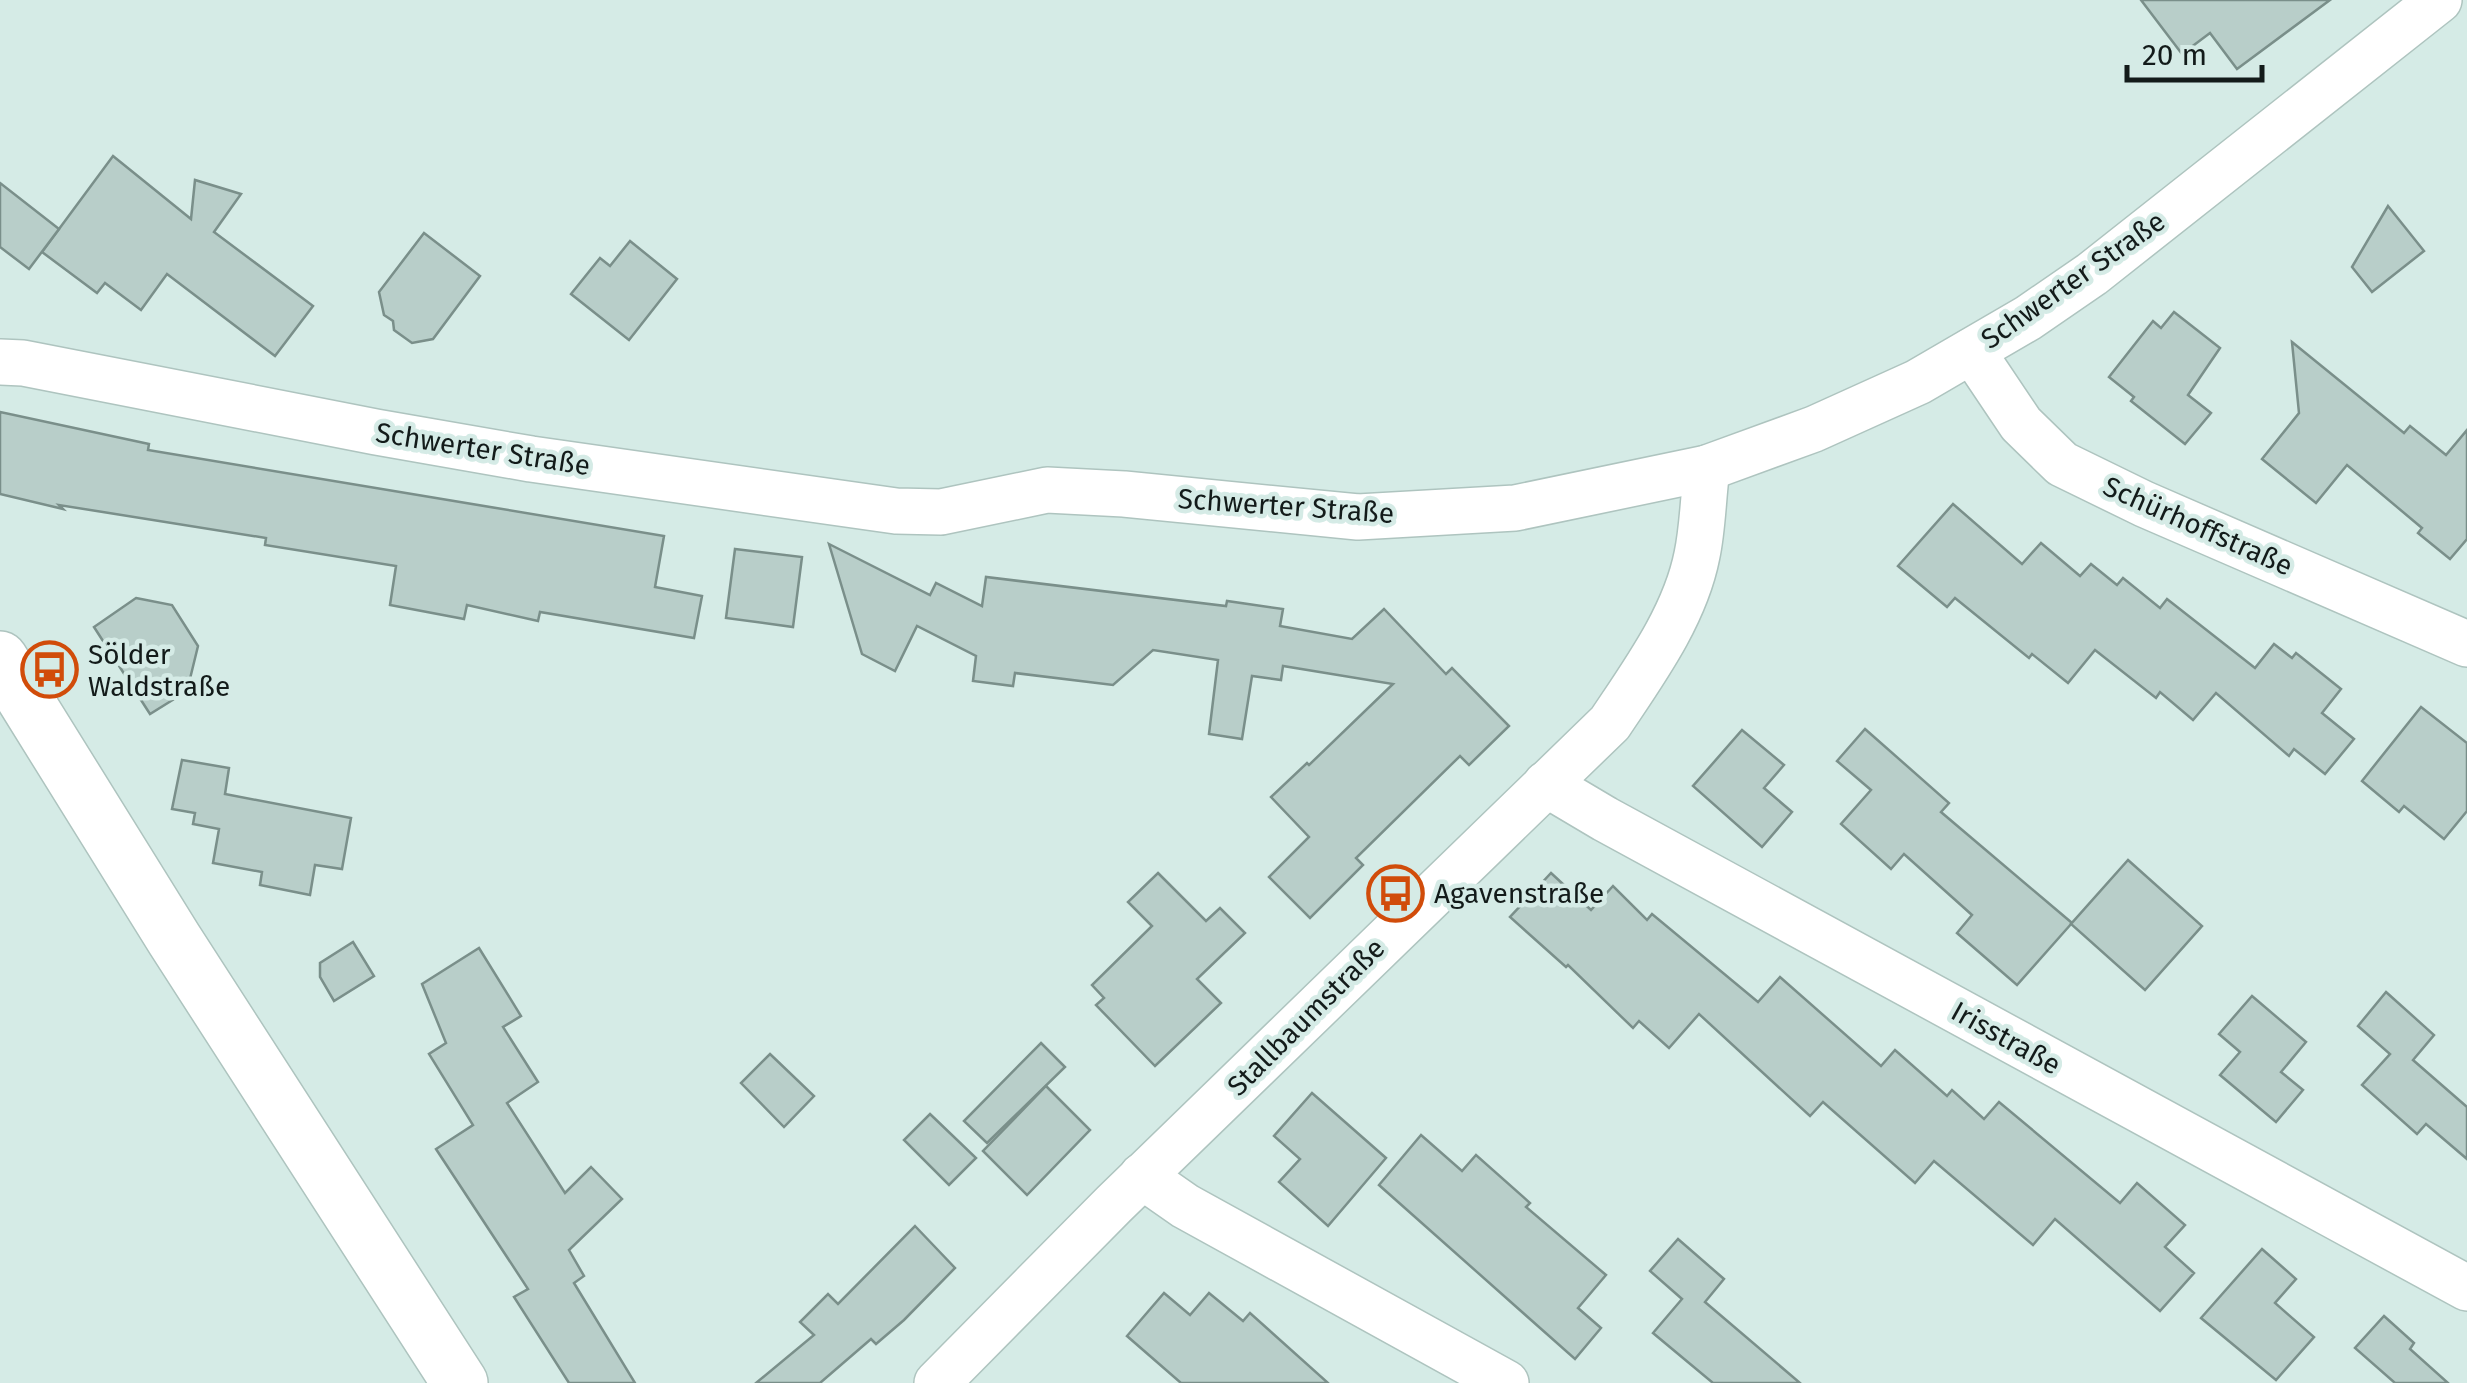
<svg xmlns="http://www.w3.org/2000/svg" width="2467" height="1383" font-family="'Fira Sans',sans-serif">
<rect width="100%" height="100%" fill="#d5ebe6"/>
<g fill="#b8cec9" stroke="#7a8f8a" stroke-width="2.5">
<polygon points="2141,0 2330,0 2237,69 2210,33 2182,54"/>
<polygon points="113,156 191,219 195,180 241,194 214,232 313,306 275,356 167,274 141,310 105,283 97,293 42,252"/>
<polygon points="0,183 59,229 29,269 0,247"/>
<polygon points="2388,206 2424,251 2372,292 2352,267"/>
<polygon points="424,233 480,276 433,339 412,343 394,330 393,321 384,315 379,292"/>
<polygon points="630,241 677,279 629,340 571,294 600,258 610,266"/>
<polygon points="2174,312 2220,348 2188,395 2211,413 2185,444 2131,401 2134,397 2109,377 2153,321 2161,328"/>
<polygon points="2292,342 2404,433 2410,426 2446,455 2467,430 2467,539 2450,559 2418,533 2422,528 2347,465 2316,503 2262,459 2299,413"/>
<polygon points="0,412 149,444 148,450 664,536 655,587 702,596 694,638 540,612 538,621 467,605 464,619 390,605 396,566 265,545 266,538 59,505 63,509 0,494"/>
<polygon points="1953,504 2022,564 2041,543 2080,576 2091,564 2117,585 2123,578 2160,608 2167,599 2255,668 2274,644 2292,658 2296,653 2341,689 2322,713 2354,739 2325,774 2294,749 2289,756 2216,693 2193,720 2160,692 2156,698 2095,650 2068,683 2032,654 2029,658 1955,598 1947,607 1898,566"/>
<polygon points="829,544 930,595 936,583 982,606 986,577 1226,606 1227,601 1283,609 1280,626 1352,639 1384,609 1446,674 1452,668 1509,726 1469,765 1460,756 1356,858 1363,865 1310,918 1269,877 1309,837 1271,797 1307,763 1309,765 1393,684 1283,666 1281,680 1252,676 1242,739 1209,734 1218,660 1153,650 1113,685 1015,673 1013,686 973,681 976,656 917,626 895,671 862,654"/>
<polygon points="735,549 802,557 793,627 726,618"/>
<polygon points="136,598 172,605 198,646 187,691 150,714 94,627"/>
<polygon points="2421,707 2467,743 2467,811 2444,839 2404,806 2399,812 2362,781"/>
<polygon points="1865,729 1949,803 1941,812 2072,923 2017,985 1957,933 1972,915 1904,854 1891,869 1841,824 1871,790 1837,761"/>
<polygon points="1742,730 1784,765 1764,788 1792,812 1762,847 1693,786"/>
<polygon points="182,760 229,768 225,794 351,818 342,869 315,865 310,895 260,885 262,872 213,863 219,829 193,824 195,813 172,809"/>
<polygon points="2128,860 2202,926 2145,990 2071,924"/>
<polygon points="1158,873 1206,921 1220,908 1245,933 1197,979 1221,1003 1155,1066 1096,1005 1104,998 1092,985 1152,926 1128,902"/>
<polygon points="1551,873 1591,910 1613,886 1647,920 1652,914 1758,1002 1780,977 1881,1066 1895,1050 1947,1096 1952,1090 1984,1119 1999,1102 2120,1203 2137,1183 2185,1225 2165,1247 2194,1273 2160,1311 2055,1219 2033,1245 1934,1161 1915,1183 1823,1102 1810,1116 1699,1014 1669,1048 1639,1021 1633,1028 1568,965 1566,967 1510,917"/>
<polygon points="353,942 374,976 334,1001 320,977 320,963"/>
<polygon points="479,948 521,1016 503,1027 538,1082 507,1103 565,1193 591,1167 622,1199 569,1250 584,1276 574,1283 635,1383 569,1383 514,1297 528,1289 436,1149 473,1125 429,1054 446,1043 422,984"/>
<polygon points="2386,992 2434,1035 2413,1060 2467,1107 2467,1159 2426,1124 2417,1134 2362,1085 2390,1054 2358,1026"/>
<polygon points="2252,996 2306,1042 2281,1072 2303,1090 2276,1122 2220,1075 2240,1052 2219,1034"/>
<polygon points="1041,1043 1065,1067 987,1143 964,1121"/>
<polygon points="770,1054 814,1096 784,1127 741,1083"/>
<polygon points="1046,1086 1090,1130 1027,1195 983,1151"/>
<polygon points="1312,1093 1386,1158 1328,1226 1279,1182 1300,1159 1274,1136"/>
<polygon points="930,1114 976,1158 949,1185 904,1140"/>
<polygon points="1421,1135 1462,1171 1476,1155 1530,1203 1526,1207 1606,1275 1578,1308 1601,1328 1575,1359 1379,1185"/>
<polygon points="915,1226 955,1268 904,1320 876,1344 871,1339 820,1383 756,1383 814,1335 800,1322 828,1294 838,1304"/>
<polygon points="1678,1239 1724,1279 1705,1302 1800,1383 1713,1383 1653,1333 1682,1299 1650,1271"/>
<polygon points="2262,1249 2296,1279 2275,1303 2314,1337 2276,1380 2201,1318"/>
<polygon points="1164,1293 1190,1315 1209,1293 1243,1321 1250,1313 1328,1383 1181,1383 1127,1336"/>
<polygon points="2384,1316 2414,1343 2410,1349 2448,1383 2395,1383 2355,1348"/>
</g>
<g fill="none" stroke-linecap="round" stroke-linejoin="round">
<defs>
<g id="street">
<polyline points="1972,351 2021,424 2062,464 2144,504 2467,644"/>
<polyline points="0,362 23,363 376,432 531,459 896,511 941,512 1047,490 1124,494 1358,517 1515,508 1707,468 1814,429 1918,382 2028,318 2092,274 2439,0"/>
<polyline points="1546,784 1605,819 2467,1288"/>
<polyline points="1142,1176 1185,1206 1506,1383"/>
<path d="M 937,1383 L 1114,1204 L 1610,723 C 1644,672 1685,616 1697,555 C 1703,527 1703,497 1707,468"/>
</g>
<polyline id="secondary" points="0,659 174,939 460,1383"/>
</defs>
<use href="#street" stroke="#aec4bf" stroke-width="48"/>
<use href="#secondary" stroke="#aec4bf" stroke-width="58"/>
<use href="#street" stroke="#fff" stroke-width="45"/>
<use href="#secondary" stroke="#fff" stroke-width="55"/>
</g>
<defs>
<symbol id="bus-ring" viewBox="-11 -11 22 22"><circle r="9.5" fill="#d5ebe6" stroke="#d14c0a" stroke-width="1.5"/><path d="M-5-6H5V4H4V6H2V4H-2V6H-4V4H-5ZM-3.5-4V0h7V-4ZM-3.5 1.2v1.5H-2V1.2ZM2 1.2v1.5H3.5V1.2Z" fill="#d14c0a"/></symbol>
</defs>
<g fill-rule="evenodd">
<use href="#bus-ring" x="18" y="638" width="63" height="63"/>
<use href="#bus-ring" x="1364" y="862" width="63" height="63"/>
</g>
<g text-anchor="middle" dominant-baseline="central" stroke-width="9" stroke-linejoin="round" paint-order="stroke">
<g font-size="28" fill="#131b1a" stroke="#d5ebe6">
<text transform="translate(2073 280) rotate(-35)">Schwerter Straße</text>
<text transform="translate(483 449) rotate(9)">Schwerter Straße</text>
<text transform="translate(1286 506) rotate(4)">Schwerter Straße</text>
<text transform="translate(2198 526) rotate(24)">Schürhoffstraße</text>
<text transform="translate(1306 1017) rotate(-45)">Stallbaumstraße</text>
<text transform="translate(2006 1038) rotate(29)">Irisstraße</text>
</g>
<g font-size="28" fill="#131b1a" stroke="#d5ebe6" text-anchor="start">
<text x="88" y="654">Sölder<tspan x="88" dy="32">Waldstraße</tspan></text>
<text x="1434" y="893">Agavenstraße</text>
</g>
</g>
<path d="M2127 65v15h135v-15" fill="none" stroke="#131b1a" stroke-width="5"/>
<text x="2142" y="65" font-size="30" fill="#131b1a" stroke="#d5ebe6" stroke-width="8" paint-order="stroke">20 m</text>
</svg>
